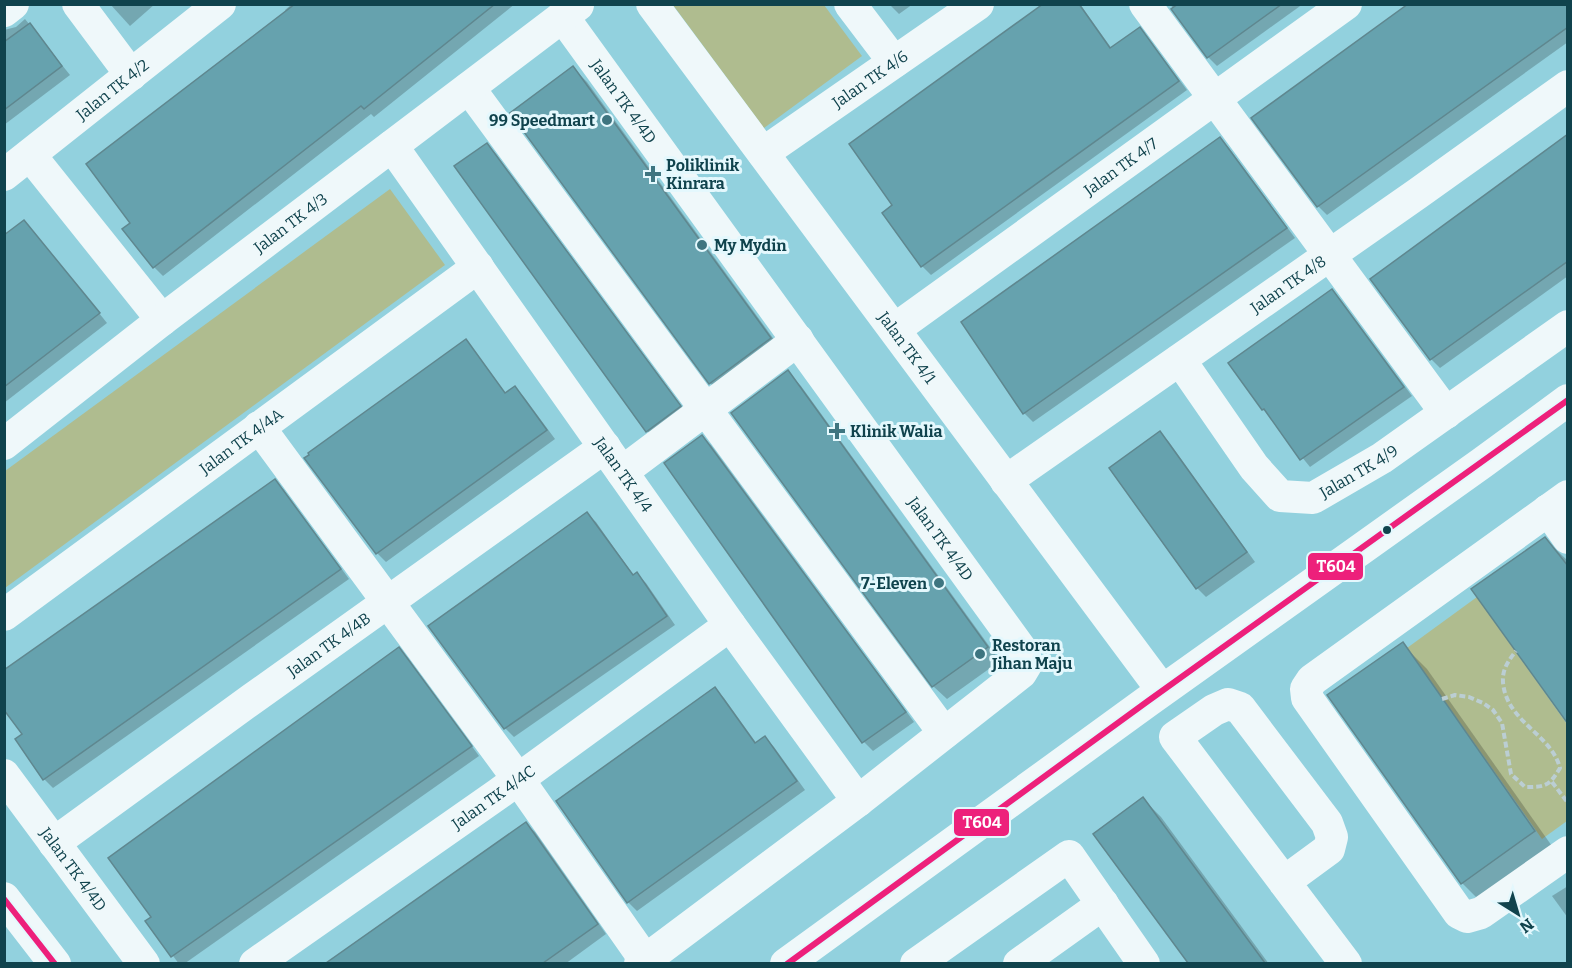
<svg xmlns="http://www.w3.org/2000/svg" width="1572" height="968" font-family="Bitter,serif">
<rect width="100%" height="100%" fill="#92d1de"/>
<g fill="#afbc8f">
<polygon points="673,5 824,5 862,56 764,128"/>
<polygon points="390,189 445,265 5,588 5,471"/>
<polygon points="1477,597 1567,724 1567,821 1542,839 1407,648"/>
</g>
<g fill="#0003">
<polygon points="110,4 155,4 130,26"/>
<polygon points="292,4 515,4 374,117 371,114 163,276 154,267 287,13 285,10"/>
<polygon points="889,4 913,4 899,14"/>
<polygon points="1045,4 1080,4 1112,49 1139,29 1148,38 1187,90 931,275 922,266 894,206"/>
<polygon points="1170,4 1303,4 1217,66 1208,57"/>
<polygon points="1568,4 1568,42 1327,215 1318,206"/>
<polygon points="25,19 70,75 4,125 4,30 16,27"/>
<polygon points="573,68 587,82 783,352 724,396 710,383 512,113"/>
<polygon points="1568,135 1568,276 1440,368 1431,359"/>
<polygon points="1220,139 1229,148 1295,238 1033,422 1024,413 963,323"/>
<polygon points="487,145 496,154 688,415 656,440 647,431"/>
<polygon points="33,231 107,323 4,403 4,237"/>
<polygon points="1332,291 1341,300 1412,396 1310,467 1263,409"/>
<polygon points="466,341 474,350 506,394 515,388 524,397 555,439 386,562 377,553"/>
<polygon points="787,372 801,386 1000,661 947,699 933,686"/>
<polygon points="1160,433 1169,442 1255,562 1206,597 1197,588"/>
<polygon points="702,437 711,445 914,722 873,751 864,742 666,463"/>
<polygon points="275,481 284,490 349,579 53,788 44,779 24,734"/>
<polygon points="587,514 596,522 634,576 637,574 646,583 675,625 514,737 505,728"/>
<polygon points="1545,539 1568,561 1568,721"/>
<polygon points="1402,644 1427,669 1559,856 1486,907 1462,883"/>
<polygon points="399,649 408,658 479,756 184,964 179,964 148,922"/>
<polygon points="715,689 724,698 757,744 765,738 774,747 805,790 637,911 628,902 558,802"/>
<polygon points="1143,799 1161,817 1269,964 1190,964 1095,835"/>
<polygon points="526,824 535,832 606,934 565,964 328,964"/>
<polygon points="1568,886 1568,918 1552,896"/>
</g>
<g fill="#66a2ae" stroke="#5f878f" stroke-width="1.5">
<polygon points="295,4 495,4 364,109 361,106 153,268 122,229 130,223 86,164"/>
<polygon points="1043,4 1079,4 1110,48 1140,27 1179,81 921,267 882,213 892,205 849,144"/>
<polygon points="1178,4 1282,4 1207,58 1171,9"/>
<polygon points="1408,4 1568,4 1568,27 1317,207 1251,118"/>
<polygon points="30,23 62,66 4,110 4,42"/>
<polygon points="573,66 771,338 709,384 510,113"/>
<polygon points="1568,134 1568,261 1430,360 1370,279"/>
<polygon points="1220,137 1287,228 1023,414 961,322"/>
<polygon points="487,143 681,406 646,432 454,166"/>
<polygon points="24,220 100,313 4,387 4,235"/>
<polygon points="1332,289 1404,387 1300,460 1264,409 1262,410 1228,363"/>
<polygon points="466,339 505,393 515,386 547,430 376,554 304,458 309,455 308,453"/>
<polygon points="788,370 988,647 932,687 731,413"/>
<polygon points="1160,431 1247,552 1196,589 1109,468"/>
<polygon points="702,435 906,712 862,743 664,463"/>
<polygon points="275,479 341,569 43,780 15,739 22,734 4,710 4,670"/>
<polygon points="587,512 633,575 637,572 667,616 504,729 428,626"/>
<polygon points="1545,537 1568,566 1568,724 1471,589"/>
<polygon points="1403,642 1535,831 1461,884 1327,695"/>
<polygon points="399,647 472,746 171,957 145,921 151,917 108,858"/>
<polygon points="715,687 755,743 765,736 797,781 627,903 556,801"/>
<polygon points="1143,797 1265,963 1188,963 1093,834"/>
<polygon points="526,822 598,924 543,963 326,963"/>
</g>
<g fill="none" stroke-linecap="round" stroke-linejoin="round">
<g stroke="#bbced3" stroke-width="4" stroke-dasharray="6 3" stroke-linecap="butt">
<path d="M 1442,699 L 1455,695 L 1469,697 L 1483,703 L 1493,710 L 1502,723 L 1511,774 L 1525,787 C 1546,787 1549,786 1560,768 C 1552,737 1515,725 1505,693 C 1500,675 1504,666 1516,651"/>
<polyline points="1552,782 1568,803"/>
</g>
<g stroke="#eff8fa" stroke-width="32">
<polyline points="78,4 131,75"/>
<path id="s1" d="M 652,4 L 1162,690"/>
<polyline points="850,4 894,62"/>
<polyline points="1145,4 1446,413"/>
<polyline points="4,11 13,4"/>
<path id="s2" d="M 563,17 L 1023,652 L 1027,663 L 1021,673 L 858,801 L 640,964"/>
<polyline points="469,88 944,733"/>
<path id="s3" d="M 392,146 L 730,625 L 858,801"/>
<path id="s4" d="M 763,153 L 978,4"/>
<polyline points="30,155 162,320"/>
<path id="s5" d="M 4,175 L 220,4"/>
<path id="s6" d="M 895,329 L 1346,4"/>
<path id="s7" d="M 1180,360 L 1254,467 L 1280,496 L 1313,498 L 1382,458 L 1568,326"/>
<polyline points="259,427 518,779 645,960"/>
<path id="s8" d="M 4,444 L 162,320 L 578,5"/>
<polyline points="622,472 798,340"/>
<path id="s9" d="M 1006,481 L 1417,194 L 1568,86"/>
<polyline points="1568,496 1312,680 1306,689 1307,698 1459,913 1467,917 1481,913 1568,852"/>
<polyline points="1548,510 1568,538"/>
<path id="s10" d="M 4,615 L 478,267"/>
<path id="s11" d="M 4,775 L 144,964"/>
<path id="s12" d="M 54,843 L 252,699 L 605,447"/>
<polyline points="1284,882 1329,849 1332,837 1327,823 1240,708 1228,704 1214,710 1175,737 1346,964"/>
<polyline points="4,898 55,964"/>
<path id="s13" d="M 255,964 L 498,794 L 730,625"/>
<polyline points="786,964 1148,701 1482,463 1568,400"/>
<polyline points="916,964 1069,856 1144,964"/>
<polyline points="1019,964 1103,904"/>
</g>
<defs>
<g id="bus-1">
<polyline points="4,899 55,964"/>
<polyline points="787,964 1148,701 1568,400"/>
</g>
</defs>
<use href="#bus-1" stroke="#e4f8fd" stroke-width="10"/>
<use href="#bus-1" stroke="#ed207b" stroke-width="6"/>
</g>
<g fill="#3e7580" stroke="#e4f8fd" stroke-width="2">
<circle cx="607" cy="120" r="6"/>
<path d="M650 165h6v6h6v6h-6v6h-6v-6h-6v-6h6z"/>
<circle cx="702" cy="245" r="6"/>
<path d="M834 422h6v6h6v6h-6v6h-6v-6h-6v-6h6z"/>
<circle cx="939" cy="583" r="6"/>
<circle cx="980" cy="654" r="6"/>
</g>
<circle fill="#10434d" stroke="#e4f8fd" stroke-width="2" cx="1387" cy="530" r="5"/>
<g text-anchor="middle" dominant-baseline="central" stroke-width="6" stroke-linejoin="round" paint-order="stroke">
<g font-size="16" fill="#10434d" stroke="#e4f8fd">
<text stroke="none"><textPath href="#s4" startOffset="130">Jalan TK 4/6</textPath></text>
<text stroke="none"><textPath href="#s5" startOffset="138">Jalan TK 4/2</textPath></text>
<text stroke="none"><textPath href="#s2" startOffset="104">Jalan TK 4/4D</textPath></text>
<text stroke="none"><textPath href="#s6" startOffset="278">Jalan TK 4/7</textPath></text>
<text stroke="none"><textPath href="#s8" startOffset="362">Jalan TK 4/3</textPath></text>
<text stroke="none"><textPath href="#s9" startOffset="344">Jalan TK 4/8</textPath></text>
<text stroke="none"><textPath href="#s1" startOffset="428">Jalan TK 4/1</textPath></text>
<text stroke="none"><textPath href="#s10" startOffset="294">Jalan TK 4/4A</textPath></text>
<text stroke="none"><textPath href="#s7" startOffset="255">Jalan TK 4/9</textPath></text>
<text stroke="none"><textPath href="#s3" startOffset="402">Jalan TK 4/4</textPath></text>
<text stroke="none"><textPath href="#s2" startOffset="644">Jalan TK 4/4D</textPath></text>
<text stroke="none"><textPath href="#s12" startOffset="339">Jalan TK 4/4B</textPath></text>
<text stroke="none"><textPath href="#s13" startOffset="291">Jalan TK 4/4C</textPath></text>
<text stroke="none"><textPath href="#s11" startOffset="117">Jalan TK 4/4D</textPath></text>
</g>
<g font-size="16" font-weight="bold" fill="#10434d" stroke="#e4f8fd" text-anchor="start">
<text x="595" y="120" text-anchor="end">99 Speedmart</text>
<text x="666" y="165">Poliklinik<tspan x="666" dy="18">Kinrara</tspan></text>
<text x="714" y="245">My Mydin</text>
<text x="850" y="431">Klinik Walia</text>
<text x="927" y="583" text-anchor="end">7-Eleven</text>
<text x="992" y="645">Restoran<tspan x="992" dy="18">Jihan Maju</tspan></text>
</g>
</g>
<g stroke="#e4f8fd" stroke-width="2">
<rect x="1307" y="552" width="57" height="29" rx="6" fill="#ed207b"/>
<rect x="953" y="808" width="57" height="29" rx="6" fill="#ed207b"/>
</g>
<g font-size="16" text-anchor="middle" font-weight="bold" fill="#fff">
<text x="1336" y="572">T604</text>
<text x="982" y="828">T604</text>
</g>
<rect width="1572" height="968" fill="none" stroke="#10434d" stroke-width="12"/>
<g transform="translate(1518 914) rotate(143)" stroke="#e4f8fd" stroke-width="4.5" paint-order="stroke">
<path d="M0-4.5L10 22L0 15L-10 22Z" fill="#10434d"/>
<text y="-9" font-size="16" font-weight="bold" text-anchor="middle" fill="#10434d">N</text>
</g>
</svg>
